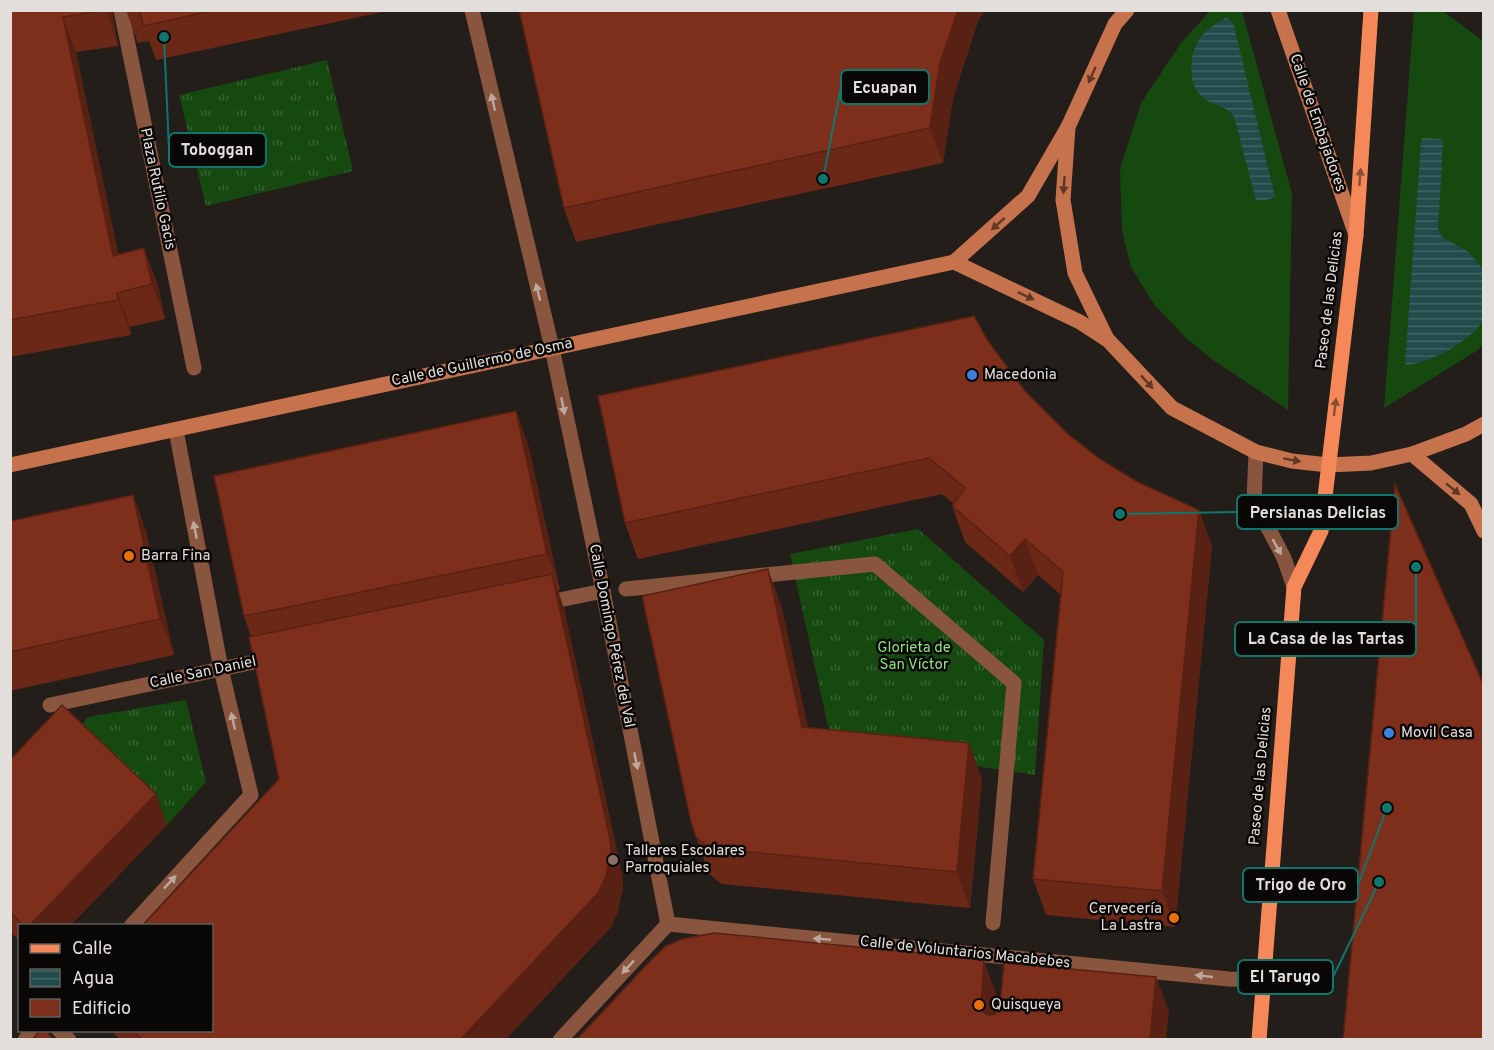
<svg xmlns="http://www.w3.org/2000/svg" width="1494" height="1050" font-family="Overpass,sans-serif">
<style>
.grass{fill:url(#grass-tufts)}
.garden{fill:#154910}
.water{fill:url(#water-rules)}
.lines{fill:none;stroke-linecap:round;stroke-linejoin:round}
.street{stroke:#89553e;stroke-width:15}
.secondary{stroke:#c6724d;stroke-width:15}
.primary{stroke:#f58858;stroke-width:15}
.wall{fill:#6c2817}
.shaded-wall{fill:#582113}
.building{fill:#7d2f1b;stroke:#582113;stroke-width:1.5}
.oneway{fill:#5f3826}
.oneway2{fill:#bea79c}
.oneway3{fill:#8b4e34}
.shop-dot{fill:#3f7fe0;stroke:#0a0807;stroke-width:2}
.food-dot{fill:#e8710a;stroke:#0a0807;stroke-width:2}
.education-dot{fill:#8d6e63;stroke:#0a0807;stroke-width:2}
.labels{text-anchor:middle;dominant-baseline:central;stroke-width:5;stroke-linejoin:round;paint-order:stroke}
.street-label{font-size:15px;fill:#e2dedb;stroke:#0a0807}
.poi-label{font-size:15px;fill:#e2dedb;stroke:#0a0807;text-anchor:start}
.park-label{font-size:15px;fill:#8fde86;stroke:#0a0807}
.leader{fill:none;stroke:#0f766e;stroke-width:2}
.callout-dot{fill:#0f766e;stroke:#0a0807;stroke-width:2}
.callout{fill:#0a0807;stroke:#0f766e;stroke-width:2}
.callout-label{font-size:16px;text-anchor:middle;font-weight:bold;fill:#e2dedb}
</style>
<defs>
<pattern id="grass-tufts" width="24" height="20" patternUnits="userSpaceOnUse" patternTransform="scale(1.5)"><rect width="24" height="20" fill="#154910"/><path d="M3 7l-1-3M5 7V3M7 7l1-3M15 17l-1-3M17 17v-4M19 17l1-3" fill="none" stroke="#376332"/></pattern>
<pattern id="water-rules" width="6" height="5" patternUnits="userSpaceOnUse" patternTransform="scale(1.5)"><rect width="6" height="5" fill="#224b4b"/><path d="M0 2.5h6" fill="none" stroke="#426464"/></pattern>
</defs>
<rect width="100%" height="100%" fill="#231e19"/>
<g class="grass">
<path d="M327,60L353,171L206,206L179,95Z"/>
<path d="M918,529L1044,640L1035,775L832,744L790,554Z"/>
<path d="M186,700L206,782L167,825L73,736L88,717Z"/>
</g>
<g class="garden">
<path d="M1210,11H1242L1292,194L1288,410L1213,360L1186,338L1153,303L1131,267L1122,231L1120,169L1141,103L1181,43Z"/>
<path d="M1414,11H1443L1483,41V344L1478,350L1384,408Z"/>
</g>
<g class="water">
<path d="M1226,18L1233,22L1275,197L1266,200H1256L1234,117C1227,105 1209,105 1200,95C1187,80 1190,53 1200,38C1206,29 1217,23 1226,18Z"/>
<path d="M1423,138L1441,139L1443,142L1438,229L1442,237L1469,252L1483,269C1484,282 1486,303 1484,316C1478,339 1428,364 1407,365L1405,363L1421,143Z"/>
</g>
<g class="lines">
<g class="street">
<path d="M121,10L194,368"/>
<path d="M472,10L552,348L603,591L668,924"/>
<path d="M1256,452L1254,501L1284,558L1294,587"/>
<path d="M626,589L875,564L1014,683L993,923"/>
<path d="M540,604L603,591"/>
<path d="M50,705L273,658"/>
<path d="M668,924L1229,979L1263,980"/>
<path d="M131,926L251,795L221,669L176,430"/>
<path d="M59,1030L69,1040"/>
<path d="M25,1040L33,1030"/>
<path d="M560,1040L668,924"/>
</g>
<g class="secondary">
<path d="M1127,10L1115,24L1068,127L1063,200L1075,273L1107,339L1172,408L1256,452L1292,461L1328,465L1371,463L1412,454L1466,434L1484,424"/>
<path d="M1278,10L1356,235"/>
<path d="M954,262L1080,322L1106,339"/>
<path d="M1412,454L1471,504L1484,531"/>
<path d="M10,465L954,262L1028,196L1068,127"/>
</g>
<path class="primary" d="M1259,1040L1294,587L1321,531L1356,235L1371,10"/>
</g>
<g class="wall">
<path d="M10,10H112L118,46L76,52L118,254L157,282L165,319L130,327L131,335L10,357Z"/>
<path d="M126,10H392L156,60L149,41L138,43Z"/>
<path d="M519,10H985L978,21L953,98L943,163L576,242L564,208Z"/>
<path d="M988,341L1025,391L1068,434L1100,459L1138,482L1199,510L1212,546L1175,927L1046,915L1033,879L1061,595L1038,575L1023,592L965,542L952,506L954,504L942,494L638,559L625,523Z"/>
<path d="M516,411L529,448L560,590H558L564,609L622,874L623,887L618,911L611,927L505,1040H120L111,1030H212L279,779L251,636L244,616Z"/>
<path d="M133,495L146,531L174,655L10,691V521Z"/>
<path d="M781,605L808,728L982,779L970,908L722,884L709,874L691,822Z"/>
<path d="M10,760L156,794L167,825L70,926H20V941L10,932Z"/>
</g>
<g class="shaded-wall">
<path d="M106,10H112L118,46Z"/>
<path d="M958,10H985L978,21L953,98L943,163L930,128L940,63Z"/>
<path d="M63,17L76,52L126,290L113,256Z"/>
<path d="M144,248L157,282L165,319L152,284Z"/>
<path d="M117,293L130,327L131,335L118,300Z"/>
<path d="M516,411L529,448L560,590L547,554Z"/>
<path d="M133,495L146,531L174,655L160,619Z"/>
<path d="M1199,510L1212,546L1175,927L1162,891Z"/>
<path d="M1025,539L1038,575L1023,592L1010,556Z"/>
<path d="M768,569L781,605L816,764L802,727Z"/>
<path d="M552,574L564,609L622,874L623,887L618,911L611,927L505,1040H460Z"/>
<path d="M969,743L982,779L970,908L957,872Z"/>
<path d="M156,794L167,825L70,926H29Z"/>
<path d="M984,961L997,996L993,1040L981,1005Z"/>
<path d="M1156,977L1169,1011L1166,1040H1150Z"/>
</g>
<g class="building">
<path d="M10,10H106L63,17L113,256L144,248L152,284L117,293L118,300L10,320Z"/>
<path d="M140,10H215L143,26Z"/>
<path d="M519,10H958L940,63L930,128L564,208Z"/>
<path d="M974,316L988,341L1025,391L1068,434L1100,459L1138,482L1199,510L1162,891L1033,879L1063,572L1025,539L1010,556L952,506L965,488L929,458L625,523L598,396Z"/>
<path d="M516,411L547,554L244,616L214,476Z"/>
<path d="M1395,484L1484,686V1040H1343Z"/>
<path d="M133,495L160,619L10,652V521Z"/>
<path d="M768,569L802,727L969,743L957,872L709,848L696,837L691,822L642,596Z"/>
<path d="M552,574L610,839L611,852L606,876L598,893L460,1040H142L133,1030H212V926H142L279,779L249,637Z"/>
<path d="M62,705L156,794L29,926H24L10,912V760Z"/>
<path d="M714,933L982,959L984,961L981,1005L984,1013L989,1015L995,1014L1000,1007L1004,963L1156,977L1150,1040H576L653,958L666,946L682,939Z"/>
<path d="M40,1030H45L54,1040H32Z"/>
</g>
<defs><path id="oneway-solid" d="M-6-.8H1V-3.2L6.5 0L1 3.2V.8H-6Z" transform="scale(1.5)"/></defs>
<g class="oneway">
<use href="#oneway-solid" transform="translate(1092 75) rotate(114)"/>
<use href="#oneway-solid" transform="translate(1064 185) rotate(94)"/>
<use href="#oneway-solid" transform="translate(998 224) rotate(138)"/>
<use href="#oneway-solid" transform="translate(1026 296) rotate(25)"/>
<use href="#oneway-solid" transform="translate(1147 382) rotate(47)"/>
<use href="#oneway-solid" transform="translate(1292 460) rotate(10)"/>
<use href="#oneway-solid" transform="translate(1453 489) rotate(39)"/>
</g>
<g class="oneway2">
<use href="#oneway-solid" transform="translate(493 102) rotate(-103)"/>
<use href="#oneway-solid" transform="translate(538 292) rotate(-104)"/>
<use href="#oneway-solid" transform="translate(563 406) rotate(79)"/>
<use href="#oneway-solid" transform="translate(195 530) rotate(-101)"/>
<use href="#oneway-solid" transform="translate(1277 547) rotate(61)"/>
<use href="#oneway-solid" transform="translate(233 721) rotate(-103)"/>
<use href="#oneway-solid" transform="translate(636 761) rotate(79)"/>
<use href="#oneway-solid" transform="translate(170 882) rotate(-47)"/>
<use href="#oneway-solid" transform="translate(822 939) rotate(-175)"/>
<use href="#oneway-solid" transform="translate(628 967) rotate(133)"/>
<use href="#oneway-solid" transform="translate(1204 976) rotate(-174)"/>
</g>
<g class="oneway3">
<use href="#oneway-solid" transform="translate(1360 177) rotate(-86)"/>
<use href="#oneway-solid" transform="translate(1335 407) rotate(-83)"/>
</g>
<g class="shop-dot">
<circle cx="972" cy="375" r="6"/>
<circle cx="1389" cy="733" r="6"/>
</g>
<g class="food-dot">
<circle cx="129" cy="556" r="6"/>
<circle cx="1174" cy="918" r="6"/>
<circle cx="979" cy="1005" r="6"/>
</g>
<circle class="education-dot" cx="613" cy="860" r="6"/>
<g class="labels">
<g class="street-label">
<text transform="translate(1317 123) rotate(71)">Calle de Embajadores</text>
<text transform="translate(157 189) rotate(78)">Plaza Rutilio Gacis</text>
<text transform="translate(1330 300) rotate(-83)">Paseo de las Delicias</text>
<text transform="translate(482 363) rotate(-12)">Calle de Guillermo de Osma</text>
<text transform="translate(611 636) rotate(79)">Calle Domingo Pérez del Val</text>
<text transform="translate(203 673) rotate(-12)">Calle San Daniel</text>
<text transform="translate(1261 776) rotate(-85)">Paseo de las Delicias</text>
<text transform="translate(965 953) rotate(6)">Calle de Voluntarios Macabebes</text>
</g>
<g class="poi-label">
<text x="984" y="375">Macedonia</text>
<text x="141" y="556">Barra Fina</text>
<text x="1401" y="733">Movil Casa</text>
<text x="625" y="851">Talleres Escolares<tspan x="625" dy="17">Parroquiales</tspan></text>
<text x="1162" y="909" text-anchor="end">Cervecería<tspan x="1162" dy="17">La Lastra</tspan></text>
<text x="991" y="1005">Quisqueya</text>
</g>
<g class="park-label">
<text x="914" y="648">Glorieta de<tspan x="914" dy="17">San Víctor</tspan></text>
</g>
</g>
<path class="leader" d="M823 179L841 87M164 37L169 150M1120 514L1237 512M1416 567L1416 639M1387 808L1358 885M1379 882L1333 977"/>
<g class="callout-dot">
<circle cx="823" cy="179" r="6"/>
<circle cx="164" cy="37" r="6"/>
<circle cx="1120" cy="514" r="6"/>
<circle cx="1416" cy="567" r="6"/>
<circle cx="1387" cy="808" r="6"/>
<circle cx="1379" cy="882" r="6"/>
</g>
<g class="callout">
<rect x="841" y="70" width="88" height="34" rx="6"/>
<rect x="169" y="133" width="97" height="34" rx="6"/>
<rect x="1237" y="495" width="161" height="34" rx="6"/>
<rect x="1235" y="622" width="181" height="34" rx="6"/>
<rect x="1243" y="868" width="115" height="34" rx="6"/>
<rect x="1238" y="960" width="95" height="34" rx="6"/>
</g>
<g class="callout-label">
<text x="885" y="93">Ecuapan</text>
<text x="217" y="155">Toboggan</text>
<text x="1318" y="518">Persianas Delicias</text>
<text x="1326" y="644">La Casa de las Tartas</text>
<text x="1301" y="890">Trigo de Oro</text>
<text x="1285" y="982">El Tarugo</text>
</g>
<rect width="1494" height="1050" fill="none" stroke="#e2dedb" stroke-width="24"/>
<rect x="18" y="924" width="195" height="108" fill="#0a0807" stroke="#605e5c" stroke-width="1.5"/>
<rect x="30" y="944" width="30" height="9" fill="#f58858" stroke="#605e5c" stroke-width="1.5"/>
<text x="72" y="954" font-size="18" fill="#e2dedb">Calle</text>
<rect x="30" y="969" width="30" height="18" fill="url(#water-rules)" stroke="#605e5c" stroke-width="1.5"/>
<text x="72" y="984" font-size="18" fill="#e2dedb">Agua</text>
<rect x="30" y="999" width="30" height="18" fill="#7d2f1b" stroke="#605e5c" stroke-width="1.5"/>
<text x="72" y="1014" font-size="18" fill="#e2dedb">Edificio</text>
</svg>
